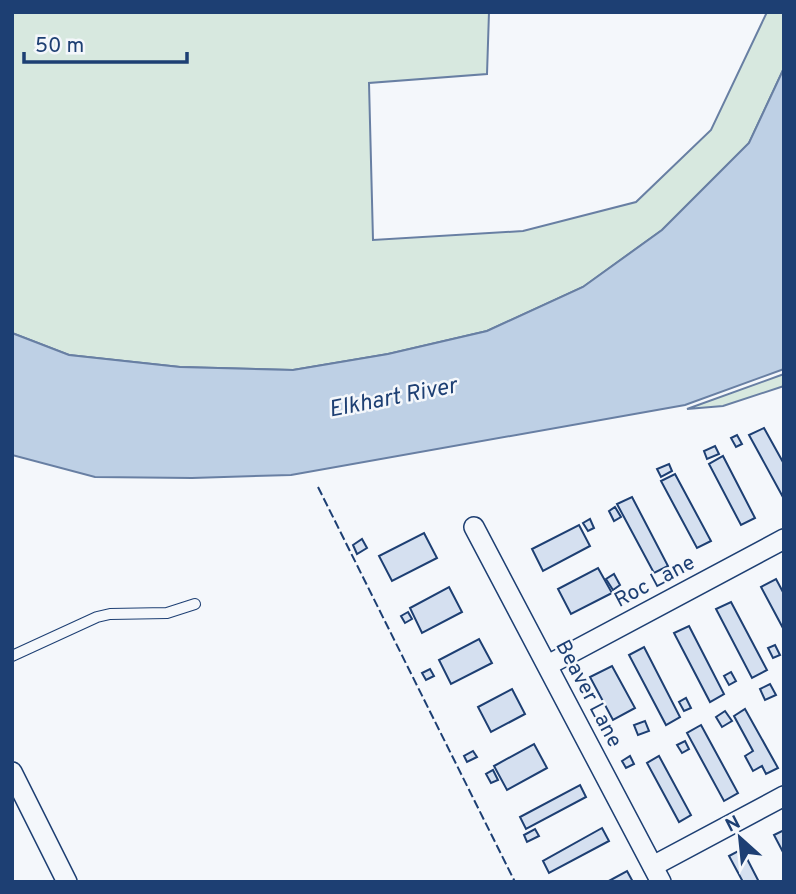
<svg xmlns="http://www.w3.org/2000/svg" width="796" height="894" font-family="Overpass,sans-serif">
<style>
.green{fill:#d7e8df;stroke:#687fa3;stroke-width:2}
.water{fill:#bed0e5;stroke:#687fa3;stroke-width:2}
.building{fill:#d5e0f0;stroke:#1d3f73;stroke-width:2}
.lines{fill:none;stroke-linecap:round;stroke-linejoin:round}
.service-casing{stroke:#1d3f73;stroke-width:12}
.minor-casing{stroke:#1d3f73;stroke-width:22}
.service{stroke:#f4f7fb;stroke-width:10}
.minor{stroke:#f4f7fb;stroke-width:19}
.fence{stroke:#1d3f73;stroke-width:2;stroke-dasharray:9 3.5;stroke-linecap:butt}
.labels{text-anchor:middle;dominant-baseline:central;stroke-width:5;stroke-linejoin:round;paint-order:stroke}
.street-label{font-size:21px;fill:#1d3f73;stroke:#f4f7fb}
.water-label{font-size:23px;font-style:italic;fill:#1d3f73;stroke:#f4f7fb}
</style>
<rect width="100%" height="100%" fill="#f4f7fb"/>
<g class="green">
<path d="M12,12H489L487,74L369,83L373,240L523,231L636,202L711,130L767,12H784V68L749,143L662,230L583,287L487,331L388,354L293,370L180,367L69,355L12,333Z"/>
<path d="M784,374V386L723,406L687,409Z"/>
</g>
<path class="water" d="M784,68V369L685,405L291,475L192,478L95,477L12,455V333L69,355L180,367L293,370L388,354L487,331L583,287L662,230L749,143Z"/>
<g class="building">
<path d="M764,428L784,464V499L749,435Z"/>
<path d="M737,435L742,444L736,447L731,438Z"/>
<path d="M715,446L719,454L707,459L704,451Z"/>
<path d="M723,456L755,518L741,525L709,464Z"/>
<path d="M669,464L672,471L661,477L657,469Z"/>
<path d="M675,474L711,541L697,548L661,481Z"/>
<path d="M632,497L668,566L654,573L617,504Z"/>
<path d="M615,507L621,517L614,521L609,511Z"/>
<path d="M590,519L594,528L588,531L583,523Z"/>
<path d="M579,525L590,546L543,571L532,549Z"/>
<path d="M424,533L437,558L392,581L379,556Z"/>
<path d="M362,539L367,548L357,554L353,545Z"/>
<path d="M598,568L612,593L571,614L558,589Z"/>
<path d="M614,574L620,585L613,590L606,579Z"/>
<path d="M776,579L784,594V630L761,587Z"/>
<path d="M449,587L462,612L422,633L410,608Z"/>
<path d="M731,602L767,670L752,678L716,609Z"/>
<path d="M408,612L412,619L405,623L401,616Z"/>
<path d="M689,626L724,694L710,702L674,633Z"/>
<path d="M479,639L492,663L451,684L439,660Z"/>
<path d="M775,645L780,655L773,658L768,648Z"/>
<path d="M644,647L680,717L666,725L629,655Z"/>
<path d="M612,666L635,708L613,720L590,677Z"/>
<path d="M430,669L434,676L426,680L422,673Z"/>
<path d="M731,672L736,681L729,685L724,676Z"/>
<path d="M770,684L776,695L765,700L760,689Z"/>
<path d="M512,689L525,714L491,732L478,707Z"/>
<path d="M686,698L691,708L684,711L679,702Z"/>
<path d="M745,709L778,768L766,774L762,766L753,771L745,756L753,751L734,716Z"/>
<path d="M725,711L732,721L722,727L716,717Z"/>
<path d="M645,721L649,731L638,735L634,725Z"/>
<path d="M701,725L738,793L724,801L687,733Z"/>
<path d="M685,741L689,749L682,753L677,745Z"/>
<path d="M534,744L547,768L507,790L494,766Z"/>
<path d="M473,751L477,757L467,762L464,756Z"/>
<path d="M630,756L634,764L626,768L622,761Z"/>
<path d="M659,756L691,815L679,822L647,763Z"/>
<path d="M493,770L498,780L491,783L486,774Z"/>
<path d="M580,785L586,797L526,829L520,817Z"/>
<path d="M602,828L609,841L549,873L543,861Z"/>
<path d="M535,829L539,836L527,842L524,835Z"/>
<path d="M784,830V854L774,835Z"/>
<path d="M742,849L759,882H743L729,856Z"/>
<path d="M627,871L633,882H607Z"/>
</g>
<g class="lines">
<g class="service-casing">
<path id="service" d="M12,656L97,617L110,614L167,613L195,604"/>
</g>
<g class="minor-casing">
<g id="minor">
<path d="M474,527L661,882"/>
<path d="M548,665L784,539"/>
<path d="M12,772L67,882"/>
<path d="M653,866L784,796"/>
</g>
</g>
<use href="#service" class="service"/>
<use href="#minor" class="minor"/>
<path class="fence" d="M318,487L515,882"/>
</g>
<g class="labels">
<g class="street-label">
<text transform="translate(655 582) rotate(-28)">Roc Lane</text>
<text transform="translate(588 694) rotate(62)">Beaver Lane</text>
</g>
<g class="water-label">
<text transform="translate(393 399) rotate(-11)">Elkhart River</text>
</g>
</g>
<rect width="796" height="894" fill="none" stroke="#1d3f73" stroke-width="28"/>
<g transform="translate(740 838) rotate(333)" stroke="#f4f7fb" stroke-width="5" paint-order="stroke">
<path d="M0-5L12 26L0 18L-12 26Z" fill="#1d3f73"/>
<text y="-10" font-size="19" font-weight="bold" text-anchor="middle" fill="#1d3f73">N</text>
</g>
<path d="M24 52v10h163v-10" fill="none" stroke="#1d3f73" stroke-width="3.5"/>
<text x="35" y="52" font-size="21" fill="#1d3f73" stroke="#f4f7fb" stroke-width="5" paint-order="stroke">50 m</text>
</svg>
